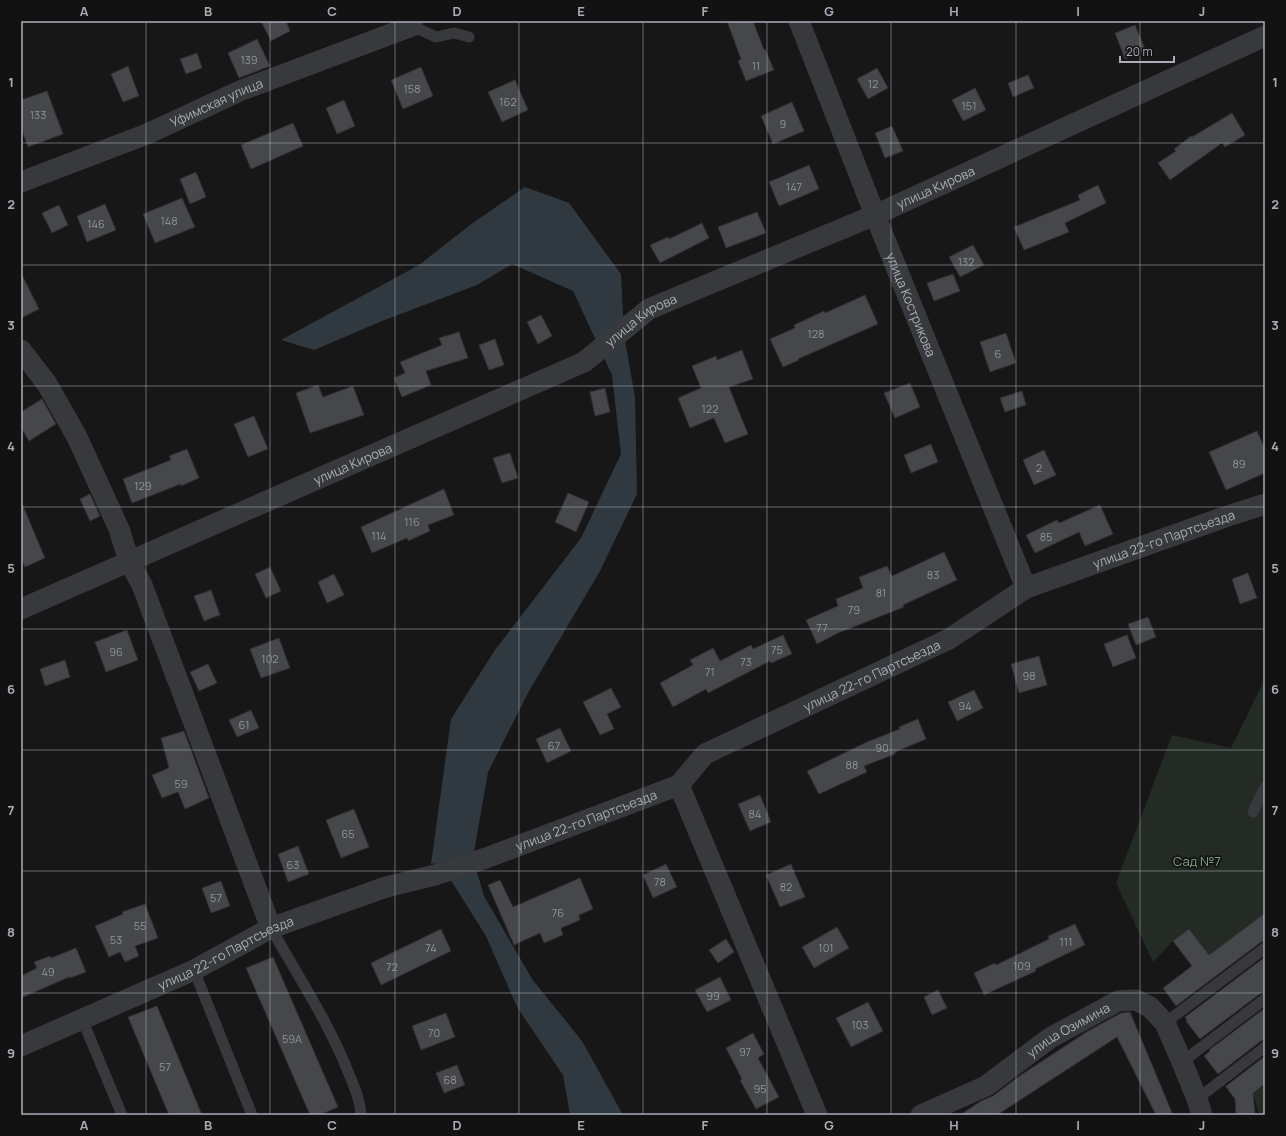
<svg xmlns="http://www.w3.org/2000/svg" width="1286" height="1136" font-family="Manrope,sans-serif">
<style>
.green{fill:#232b24}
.water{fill:#303940}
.building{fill:#46474b;stroke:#313134}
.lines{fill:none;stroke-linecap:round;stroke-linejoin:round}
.service{stroke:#38393d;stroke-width:11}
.minor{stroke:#38393d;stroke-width:21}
.grid{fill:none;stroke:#aaaeb7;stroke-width:1;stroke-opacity:0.55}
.labels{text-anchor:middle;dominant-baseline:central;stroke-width:3.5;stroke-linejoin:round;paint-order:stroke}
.number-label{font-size:11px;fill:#91949c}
.street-label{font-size:13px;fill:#aaaeb7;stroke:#121213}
.park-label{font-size:13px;fill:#82a184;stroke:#121213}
.neatline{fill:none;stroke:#aaaeb7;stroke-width:1.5}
.grid-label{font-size:13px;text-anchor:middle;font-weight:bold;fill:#aaaeb7}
</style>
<rect width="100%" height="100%" fill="#171718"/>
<g class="green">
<path d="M1265,679V913L1209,955L1173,941L1153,962L1116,883L1172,735L1231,748Z"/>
<path d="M1265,1085V1115H1259L1253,1093Z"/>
</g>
<path class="water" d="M525,187L569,203L621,274L624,335L635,397L637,494L600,571L528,693L488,772L473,858L484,896L532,979L582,1041L623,1115H570L563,1075L517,1007L486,936L440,863L431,864L451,719L495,650L581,538L621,454L612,375L573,291L512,264L477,285L382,321L314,350L281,340L419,265L470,225Z"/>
<g class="building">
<path d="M261,21H286L290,31L271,41Z"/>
<path d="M727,21H753L764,50L765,49L774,70L746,81L738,61L741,59Z"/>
<path d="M1135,25L1146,51L1125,59L1115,33Z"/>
<path d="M257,39L270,66L239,78L228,53Z"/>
<path d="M197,53L202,68L186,74L180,59Z"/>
<path d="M128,66L139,96L123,102L111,74Z"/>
<path d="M421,67L433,96L403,109L391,80Z"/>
<path d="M877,68L888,88L868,99L857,79Z"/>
<path d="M1028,75L1034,88L1013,97L1008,83Z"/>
<path d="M515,80L528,110L502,122L488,92Z"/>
<path d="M975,88L986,110L963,121L952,100Z"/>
<path d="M47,91L63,134L28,147L21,128V100Z"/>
<path d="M344,100L355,126L337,134L326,108Z"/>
<path d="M792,102L804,131L773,144L761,116Z"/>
<path d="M1232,113L1245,135L1225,147L1222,143L1170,180L1158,163L1176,151L1174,149L1191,136L1192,137Z"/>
<path d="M293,123L303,146L251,169L241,145Z"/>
<path d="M892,126L903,151L885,158L875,133Z"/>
<path d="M809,165L819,189L779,206L769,182Z"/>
<path d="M196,172L206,197L190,204L180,179Z"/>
<path d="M1098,185L1106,203L1065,223L1069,232L1024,250L1014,227L1080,200L1078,195Z"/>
<path d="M182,198L195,227L155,243L143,214Z"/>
<path d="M105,204L116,230L87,242L77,216Z"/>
<path d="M59,205L68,225L52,233L42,213Z"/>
<path d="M757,212L766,233L726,248L718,227Z"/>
<path d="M702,223L709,238L660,263L650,245L668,237L669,239Z"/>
<path d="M973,245L984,265L960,277L949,257Z"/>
<path d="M21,273L39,309L21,318Z"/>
<path d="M953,274L960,291L934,301L927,283Z"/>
<path d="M865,295L878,324L798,359L799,360L783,367L770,339L795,328L794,325L824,311L825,313Z"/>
<path d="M541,315L552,336L538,344L527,322Z"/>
<path d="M459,332L468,358L426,371L431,385L402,397L394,378L405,373L400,362L442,345L439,338Z"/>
<path d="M1006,333L1016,363L990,372L980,342Z"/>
<path d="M495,339L504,365L489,370L479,345Z"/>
<path d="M742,350L753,379L729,387L748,434L725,443L714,418L690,428L678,398L701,388L692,366L716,356L717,360Z"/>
<path d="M910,383L920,407L895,418L884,393Z"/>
<path d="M318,385L323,397L353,386L364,415L310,433L296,393Z"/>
<path d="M605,388L610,412L595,416L590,392Z"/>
<path d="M1022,391L1026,405L1005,412L1000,398Z"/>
<path d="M42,399L56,424L29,441L21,428V412Z"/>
<path d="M254,416L268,449L248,457L234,424Z"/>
<path d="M1257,431L1265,449V473L1226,490L1209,452Z"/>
<path d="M931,444L938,462L911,473L904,455Z"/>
<path d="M187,449L199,478L181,486V484L132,503L123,479L171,460L169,456Z"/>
<path d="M1044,450L1056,475L1034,485L1023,460Z"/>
<path d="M510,453L518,478L502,483L493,458Z"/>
<path d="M444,489L454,515L428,525L430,531L408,541L407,538L372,553L361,527Z"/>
<path d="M568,493L589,502L576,532L555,522Z"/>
<path d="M90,494L100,516L90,521L80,499Z"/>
<path d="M21,501L45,558L25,567L21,558Z"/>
<path d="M1100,505L1113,534L1085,546L1079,532L1035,553L1026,535L1057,520L1059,523Z"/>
<path d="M944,552L957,580L903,605L904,607L838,633L817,644L806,620L838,606L836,599L863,588L859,577L887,566L892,576Z"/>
<path d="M270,567L281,591L266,598L255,574Z"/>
<path d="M1248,573L1257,598L1240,604L1232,579Z"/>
<path d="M334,574L344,595L327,603L318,582Z"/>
<path d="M211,590L220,615L204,621L194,596Z"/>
<path d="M1148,617L1156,637L1136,645L1128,624Z"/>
<path d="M127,630L138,660L106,672L95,642Z"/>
<path d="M783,635L792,654L771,663L770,661L708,693L706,689L673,707L660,683L693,665L690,660L713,648L720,661L751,645L753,649Z"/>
<path d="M1127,635L1136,658L1113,667L1104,644Z"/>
<path d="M279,638L290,668L261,678L250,649Z"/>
<path d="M1039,656L1047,685L1019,693L1011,664Z"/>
<path d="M65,660L70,677L45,686L40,669Z"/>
<path d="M208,664L217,683L199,691L190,672Z"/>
<path d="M611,688L621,707L607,714L614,729L600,735L583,702Z"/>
<path d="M974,690L983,708L957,721L948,702Z"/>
<path d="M251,710L259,728L237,737L229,720Z"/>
<path d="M918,719L926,739L895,752V754L864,766L867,772L819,794L807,771L867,742L900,729L899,727Z"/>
<path d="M560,728L571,751L547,763L536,739Z"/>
<path d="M184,731L209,798L185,809L178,792L162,798L152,775L169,768L161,738Z"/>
<path d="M760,795L771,822L750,831L738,804Z"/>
<path d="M354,809L369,847L341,858L326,820Z"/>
<path d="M298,846L309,874L288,882L278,854Z"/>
<path d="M666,864L677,887L653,898L643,875Z"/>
<path d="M791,864L805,897L780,907L766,875Z"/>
<path d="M580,878L593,909L579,915L580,920L561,928L563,935L544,943L540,933L514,945L488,885L500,880L513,907Z"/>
<path d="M221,881L230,906L211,913L202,888Z"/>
<path d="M145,904L158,938L135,946L139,956L125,962L120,952L109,957L95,926L123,914L122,912Z"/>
<path d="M1265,913V941L1261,942L1176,1006L1163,988L1192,966L1173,941L1189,929L1209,955Z"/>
<path d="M1075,924L1085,945L1035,969L1036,971L984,995L974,973L995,963L996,965L1049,939L1048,936Z"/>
<path d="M837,927L849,948L814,968L802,947Z"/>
<path d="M441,929L451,951L381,985L371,963Z"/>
<path d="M726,939L734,952L718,963L709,950Z"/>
<path d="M76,948L86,972L70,978L69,977L21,998V976L37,968L34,962L50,956L51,958Z"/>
<path d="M273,957L338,1107L320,1115H310L246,968Z"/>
<path d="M1265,957V992L1261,993L1200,1039L1186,1021L1187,1020L1185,1017Z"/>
<path d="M720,977L731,1000L707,1012L695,990Z"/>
<path d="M938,990L947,1008L932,1015L924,997Z"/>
<path d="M868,1002L883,1031L851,1047L836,1018Z"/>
<path d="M157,1006L202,1115H169L128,1017Z"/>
<path d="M1265,1008V1040L1261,1041L1218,1074L1204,1056L1210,1051L1209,1050Z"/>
<path d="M1130,1012L1173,1115H1156L1117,1037L997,1115H960L981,1101L993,1096L1018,1077L1088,1031L1121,1013Z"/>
<path d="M446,1013L455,1037L421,1050L412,1026Z"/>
<path d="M753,1033L764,1054L758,1058L779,1097L756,1109L740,1080L742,1079L726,1048Z"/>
<path d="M1265,1056V1084L1253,1093L1255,1115H1236L1235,1099L1226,1087V1086Z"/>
<path d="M457,1065L465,1085L444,1093L436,1073Z"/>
</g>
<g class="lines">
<g class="service">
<path d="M412,26L436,37L454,33L469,37"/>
<path d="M1253,812L1265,787"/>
<path d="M271,928C298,976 329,1023 349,1074C355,1089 360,1099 361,1115"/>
<path d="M194,970L252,1115"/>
<path d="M82,1019L122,1115"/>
<path d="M1165,1023L1265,948"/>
<path d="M1182,1062L1265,999"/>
<path d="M1197,1099L1265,1047"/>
</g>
<g class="minor">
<path id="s1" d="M799,21L875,215L1026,588"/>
<path id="s2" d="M21,182L147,134L242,90L412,26V21"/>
<path d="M21,350L47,384L77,437L119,529L129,561L142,585L271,928"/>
<path id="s3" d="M21,609L584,362L649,309L875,215L1265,36"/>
<path d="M679,785L817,1115"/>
<path id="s4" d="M21,1046L194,970L271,928L386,887L435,875L486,858L679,785L705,754L949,639L1026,588L1222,518L1265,504"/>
<path id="s5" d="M921,1115L986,1086L1050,1038L1118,1001L1136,1000L1150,1007L1165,1023L1182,1062L1197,1099L1202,1115"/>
</g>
</g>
<path class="grid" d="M146,21V1115M270,21V1115M395,21V1115M519,21V1115M643,21V1115M767,21V1115M891,21V1115M1016,21V1115M1140,21V1115M21,143H1265M21,265H1265M21,386H1265M21,507H1265M21,629H1265M21,750H1265M21,871H1265M21,993H1265"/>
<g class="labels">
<g class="number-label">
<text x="249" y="59">139</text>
<text x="756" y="65">11</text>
<text x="873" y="83">12</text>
<text x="412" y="88">158</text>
<text x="508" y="101">162</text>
<text x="969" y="105">151</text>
<text x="38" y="114">133</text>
<text x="783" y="123">9</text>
<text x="794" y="186">147</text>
<text x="169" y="220">148</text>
<text x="96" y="223">146</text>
<text x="966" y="261">132</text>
<text x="816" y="333">128</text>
<text x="998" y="353">6</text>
<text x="710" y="408">122</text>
<text x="1239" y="463">89</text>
<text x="1039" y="467">2</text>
<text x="143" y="485">129</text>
<text x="412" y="521">116</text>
<text x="379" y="535">114</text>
<text x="1046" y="536">85</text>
<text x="933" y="574">83</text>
<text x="881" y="592">81</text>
<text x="854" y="609">79</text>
<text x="822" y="627">77</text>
<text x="777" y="649">75</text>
<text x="116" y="651">96</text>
<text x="270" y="658">102</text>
<text x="746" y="661">73</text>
<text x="710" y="671">71</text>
<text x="1029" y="675">98</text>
<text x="965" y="705">94</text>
<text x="244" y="724">61</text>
<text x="554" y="745">67</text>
<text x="882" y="747">90</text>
<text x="852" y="764">88</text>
<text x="181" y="783">59</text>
<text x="755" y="813">84</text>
<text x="348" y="833">65</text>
<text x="293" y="864">63</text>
<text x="660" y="881">78</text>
<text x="786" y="886">82</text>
<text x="216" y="897">57</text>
<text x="558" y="912">76</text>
<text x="140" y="925">55</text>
<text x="116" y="939">53</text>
<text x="1066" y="941">111</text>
<text x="431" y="947">74</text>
<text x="826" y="947">101</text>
<text x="1022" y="965">109</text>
<text x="392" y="966">72</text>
<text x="48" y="971">49</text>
<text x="713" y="995">99</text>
<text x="860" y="1024">103</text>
<text x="434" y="1032">70</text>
<text x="292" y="1038">59А</text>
<text x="745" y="1051">97</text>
<text x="165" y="1066">57</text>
<text x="450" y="1079">68</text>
<text x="760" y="1088">95</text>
</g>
<g class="street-label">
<text stroke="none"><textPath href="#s2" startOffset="211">Уфимская улица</textPath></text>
<text stroke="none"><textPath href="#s3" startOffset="1010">улица Кирова</textPath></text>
<text stroke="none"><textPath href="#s1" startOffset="305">улица Кострикова</textPath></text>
<text stroke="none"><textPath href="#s3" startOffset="686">улица Кирова</textPath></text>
<text stroke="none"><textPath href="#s3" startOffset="362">улица Кирова</textPath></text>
<text stroke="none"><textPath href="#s4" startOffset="1258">улица 22-го Партсъезда</textPath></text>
<text stroke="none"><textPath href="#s4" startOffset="934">улица 22-го Партсъезда</textPath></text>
<text stroke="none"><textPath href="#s4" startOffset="610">улица 22-го Партсъезда</textPath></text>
<text stroke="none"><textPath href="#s4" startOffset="225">улица 22-го Партсъезда</textPath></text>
<text stroke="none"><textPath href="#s5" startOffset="171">улица Озимина</textPath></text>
</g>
<g class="park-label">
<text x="1197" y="861">Сад №7</text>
</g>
</g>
<rect width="1286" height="1136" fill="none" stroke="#121213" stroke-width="44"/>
<path d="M1120 56v6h54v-6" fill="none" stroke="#aaaeb7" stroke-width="2"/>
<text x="1126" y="56" font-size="12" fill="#aaaeb7" stroke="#121213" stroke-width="3" paint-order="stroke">20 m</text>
<rect x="22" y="22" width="1242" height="1092" class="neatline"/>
<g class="grid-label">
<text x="84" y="16">A</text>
<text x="208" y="16">B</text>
<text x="332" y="16">C</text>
<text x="457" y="16">D</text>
<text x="581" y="16">E</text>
<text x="705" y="16">F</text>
<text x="829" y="16">G</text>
<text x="954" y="16">H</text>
<text x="1078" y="16">I</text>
<text x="1202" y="16">J</text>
<text x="11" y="87">1</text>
<text x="1275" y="87">1</text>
<text x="11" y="209">2</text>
<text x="1275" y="209">2</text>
<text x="11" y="330">3</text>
<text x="1275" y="330">3</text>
<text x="11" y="451">4</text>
<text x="1275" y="451">4</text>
<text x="11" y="573">5</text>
<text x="1275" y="573">5</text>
<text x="11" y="694">6</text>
<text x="1275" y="694">6</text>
<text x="11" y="815">7</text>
<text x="1275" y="815">7</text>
<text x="11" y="937">8</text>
<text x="1275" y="937">8</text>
<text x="11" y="1058">9</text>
<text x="1275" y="1058">9</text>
<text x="84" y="1130">A</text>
<text x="208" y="1130">B</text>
<text x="332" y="1130">C</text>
<text x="457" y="1130">D</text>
<text x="581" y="1130">E</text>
<text x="705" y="1130">F</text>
<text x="829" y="1130">G</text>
<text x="954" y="1130">H</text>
<text x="1078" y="1130">I</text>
<text x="1202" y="1130">J</text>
</g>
</svg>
